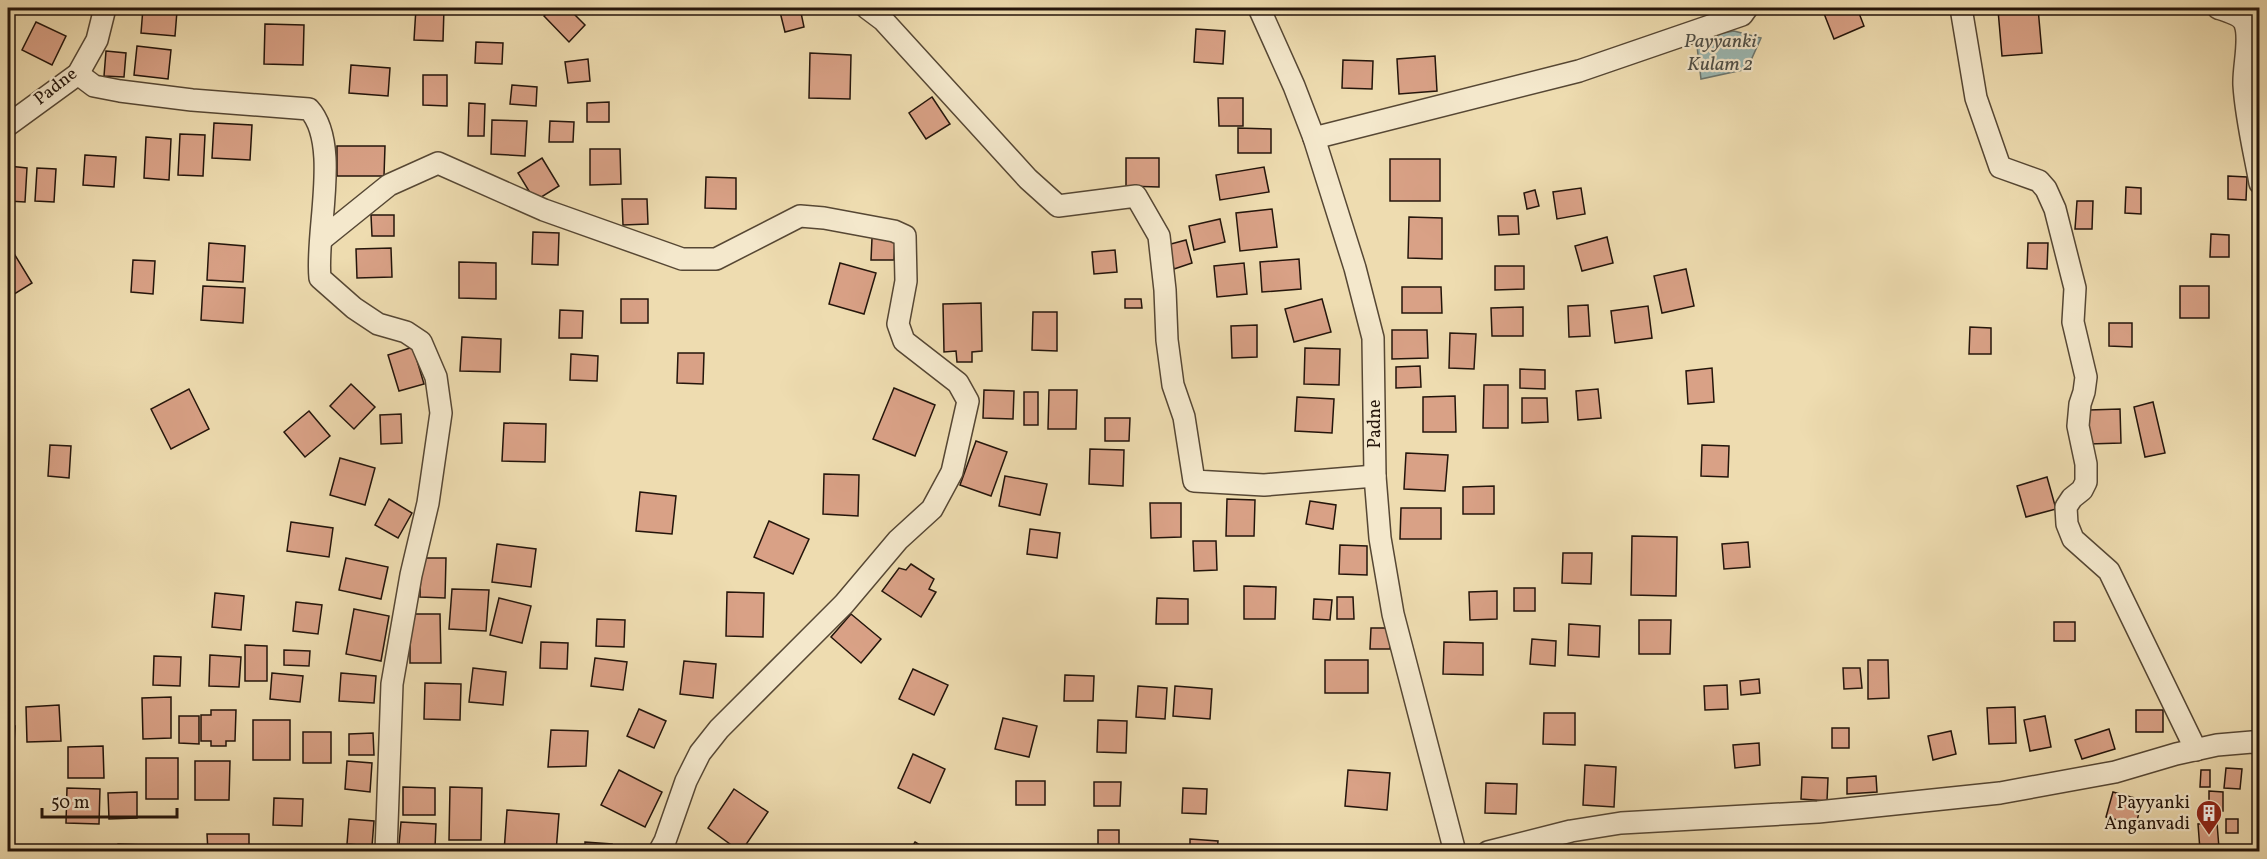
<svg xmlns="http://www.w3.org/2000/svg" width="2267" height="859" font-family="Vollkorn,serif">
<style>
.water{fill:#9cb9b4;stroke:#6c7770;stroke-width:1.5}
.building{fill:#d9a186;stroke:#24150b;stroke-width:1.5}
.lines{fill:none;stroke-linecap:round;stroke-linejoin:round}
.street-casing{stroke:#564734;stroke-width:24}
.street{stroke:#f4e8cc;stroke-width:21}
.labels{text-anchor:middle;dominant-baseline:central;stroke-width:4.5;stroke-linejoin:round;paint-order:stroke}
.street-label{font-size:18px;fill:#24150b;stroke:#f4e8cc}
.poi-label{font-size:18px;fill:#24150b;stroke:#f4e8cc;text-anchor:end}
.water-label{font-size:20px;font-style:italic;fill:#4e4e46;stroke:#f4e8cc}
</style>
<rect width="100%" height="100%" fill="#eedcb0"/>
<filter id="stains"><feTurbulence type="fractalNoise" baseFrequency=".00333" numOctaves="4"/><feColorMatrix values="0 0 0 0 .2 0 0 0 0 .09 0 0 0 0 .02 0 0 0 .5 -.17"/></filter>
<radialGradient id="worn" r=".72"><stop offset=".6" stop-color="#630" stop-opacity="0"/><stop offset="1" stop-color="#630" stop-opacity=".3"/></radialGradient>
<path class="water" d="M1734,31L1761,38L1747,69L1701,79L1696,38Z"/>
<g class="building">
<path d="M29,8H62V14L29,13Z"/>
<path d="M143,8L177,11L175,36L141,33Z"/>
<path d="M416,8H444L443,41L414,40Z"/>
<path d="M552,8H568L585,25L569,42L544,16Z"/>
<path d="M779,8H800L804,27L785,32Z"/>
<path d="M1832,8H1857L1864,26L1834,39L1823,11Z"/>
<path d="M2038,8L2042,53L2002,56L1998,10Z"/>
<path d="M36,22L66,36L52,65L22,50Z"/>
<path d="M265,24L304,25L303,65L264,64Z"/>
<path d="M1196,29L1225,31L1223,64L1194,62Z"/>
<path d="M476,42L503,43L502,64L475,63Z"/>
<path d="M137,46L171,50L168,79L134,75Z"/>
<path d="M106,51L126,53L124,77L104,76Z"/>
<path d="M810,53L851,55L850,99L809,98Z"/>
<path d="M1435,56L1437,91L1399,94L1397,59Z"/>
<path d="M588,59L590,81L568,83L565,62Z"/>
<path d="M1343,60L1373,61L1372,89L1342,88Z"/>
<path d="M351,65L390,68L388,96L349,93Z"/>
<path d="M423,75H447V106L423,105Z"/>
<path d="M512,85L537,87L536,106L510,104Z"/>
<path d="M932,97L950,124L926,139L909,113Z"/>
<path d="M1218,98H1243V126H1219Z"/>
<path d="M609,102V122H587V103Z"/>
<path d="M469,103L485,104L484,136H468Z"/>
<path d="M492,120L527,121L525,156L491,154Z"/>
<path d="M550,121L574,122L573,142H549Z"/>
<path d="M214,123L252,125L250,160L212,158Z"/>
<path d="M1238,128L1271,129V153H1238Z"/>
<path d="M180,134L205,135L203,176L178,175Z"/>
<path d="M146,137L171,139L169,180L144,178Z"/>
<path d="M337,146H385L384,176H337Z"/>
<path d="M590,149H620L621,184L590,185Z"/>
<path d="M85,155L116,157L114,187L83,185Z"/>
<path d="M542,158L559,186L535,201L518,173Z"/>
<path d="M1126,158H1159V187L1126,186Z"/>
<rect x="1390" y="159" width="50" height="42"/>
<path d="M8,166L27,168L25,202L8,201Z"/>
<path d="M1264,167L1269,192L1220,200L1216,175Z"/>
<path d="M37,168L56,169L54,202L35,201Z"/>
<path d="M2228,176L2247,177L2246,200L2228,199Z"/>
<path d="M706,177L736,178V209L705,208Z"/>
<path d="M2126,187L2141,188V214L2125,213Z"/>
<path d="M1581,188L1585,214L1557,219L1553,192Z"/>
<path d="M1535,190L1539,206L1527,209L1524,193Z"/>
<path d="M622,199H647L648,224L623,225Z"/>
<path d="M2077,201H2093L2092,229H2075Z"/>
<path d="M1272,209L1277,247L1240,251L1236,213Z"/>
<path d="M371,215H394V236H372Z"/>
<path d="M1498,216H1518L1519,234L1499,235Z"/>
<path d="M1409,217L1442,218V259L1408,258Z"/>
<path d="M1220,219L1225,242L1194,250L1189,226Z"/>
<path d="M533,232L559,233L558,265L532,264Z"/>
<path d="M2211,234L2229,235V257H2210Z"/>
<path d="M1607,237L1613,263L1582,271L1575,246Z"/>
<path d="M872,238L895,239L894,260H871Z"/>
<path d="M1186,240L1192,263L1174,269L1167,245Z"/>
<path d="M209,243L245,246L243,282L207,280Z"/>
<path d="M2028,243H2048L2047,269L2027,268Z"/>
<path d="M10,247L32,283L8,298V248Z"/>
<path d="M391,248L392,277L357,278L356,249Z"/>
<path d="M1115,250L1117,272L1094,274L1092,252Z"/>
<path d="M1299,259L1301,289L1262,292L1260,262Z"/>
<path d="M133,260L155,261L153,294L131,292Z"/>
<path d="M459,262L496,263V299L459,298Z"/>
<path d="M840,263L876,273L864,314L829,304Z"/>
<path d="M1244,263L1247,294L1217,297L1214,266Z"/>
<path d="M1495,266H1524V289L1495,290Z"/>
<path d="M1686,269L1694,306L1662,313L1654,276Z"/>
<path d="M203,286L245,288L243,323L201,320Z"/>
<rect x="2180" y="286" width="29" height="32"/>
<path d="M1402,287H1441L1442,313H1402Z"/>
<rect x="621" y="299" width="27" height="24"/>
<path d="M1125,299H1141L1142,308H1125Z"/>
<path d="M1322,299L1331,332L1294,342L1285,309Z"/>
<path d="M981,303L982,351L972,352V362H957L956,351L944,352L943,304Z"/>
<path d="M1588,305L1590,336L1569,337L1568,306Z"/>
<path d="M1648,306L1652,338L1615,343L1611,311Z"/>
<path d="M1523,307V336H1492L1491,308Z"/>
<path d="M560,310L583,311L582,338H559Z"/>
<path d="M1033,312H1057V351L1032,350Z"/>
<path d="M2109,323H2132V347L2109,346Z"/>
<path d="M1257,325V357L1232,358L1231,326Z"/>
<path d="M1970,327L1991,328V354H1969Z"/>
<path d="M1392,330H1427L1428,358L1392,359Z"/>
<path d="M1450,333L1476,334L1474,369L1449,368Z"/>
<path d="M462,337L501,339L500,372L460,371Z"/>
<path d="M413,347L424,384L399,391L388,355Z"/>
<path d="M1305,348L1340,349L1339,385L1304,384Z"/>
<path d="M678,353H704L703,384L677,383Z"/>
<path d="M571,354L598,356L597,381L570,380Z"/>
<path d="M1420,366L1421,387L1396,388V367Z"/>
<path d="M1712,368L1714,402L1688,404L1686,371Z"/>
<path d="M1520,369L1545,370V389L1520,388Z"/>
<path d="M351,384L375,407L354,429L330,406Z"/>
<path d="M1484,385H1508V428H1483Z"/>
<path d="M894,388L935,405L915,456L873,439Z"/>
<path d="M189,389L209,429L171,449L151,409Z"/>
<path d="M1598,389L1601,418L1578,420L1576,391Z"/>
<path d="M984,390L1014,391L1013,419L983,418Z"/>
<path d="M1049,390H1077L1076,429H1048Z"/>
<rect x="1024" y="392" width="14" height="33"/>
<path d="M1455,396L1456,432H1423V397Z"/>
<path d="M1297,397L1334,399L1332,433L1295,431Z"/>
<path d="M1522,398H1547L1548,422L1522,423Z"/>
<path d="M2153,402L2165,453L2145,457L2134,407Z"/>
<path d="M2120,409L2121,443L2089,444V410Z"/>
<path d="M309,411L330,436L305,457L284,432Z"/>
<path d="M401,414L402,443L381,444L380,415Z"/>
<path d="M1105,418H1130L1129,441H1105Z"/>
<path d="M504,423L546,424L545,462L502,461Z"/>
<path d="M976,441L1007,452L991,496L960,485Z"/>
<path d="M50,445L71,446L69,478L48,476Z"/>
<path d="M1702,445L1729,446L1728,477L1701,476Z"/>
<path d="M1090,449L1124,450L1123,486L1089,484Z"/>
<path d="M1406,453L1448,455L1445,491L1404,489Z"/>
<path d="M340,458L375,468L365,505L330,495Z"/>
<path d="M824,474L859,475L858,516L823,514Z"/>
<path d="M1005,476L1047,484L1040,515L999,506Z"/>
<path d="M2047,477L2056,509L2026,517L2017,486Z"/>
<path d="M1494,486V514H1463V487Z"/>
<path d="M640,492L676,496L672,534L636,531Z"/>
<path d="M389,499L412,513L398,538L375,525Z"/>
<path d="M1227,499L1255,500L1254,536H1226Z"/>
<path d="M1310,501L1336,505L1333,529L1306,524Z"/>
<path d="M1150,503H1181V537L1151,538Z"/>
<path d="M1401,508H1441V539H1400Z"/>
<path d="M769,521L809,539L793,574L754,557Z"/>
<path d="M291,522L333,528L329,557L287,551Z"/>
<path d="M1030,529L1060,533L1057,558L1027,554Z"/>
<path d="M1632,536L1677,537L1676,596L1631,595Z"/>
<path d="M1193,541H1216L1217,570L1194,571Z"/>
<path d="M1748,542L1750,567L1724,569L1722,544Z"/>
<path d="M497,544L536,549L531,587L492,582Z"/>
<path d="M1340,545L1367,546V575L1339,574Z"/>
<path d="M1563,553H1592L1591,584L1562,583Z"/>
<path d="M346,558L388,567L381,599L339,590Z"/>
<path d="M421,558H446L445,598L420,597Z"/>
<path d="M911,564L934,579L929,589L936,592L921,617L882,591L899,568L906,570Z"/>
<path d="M1244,586L1276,587L1275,619H1244Z"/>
<rect x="1514" y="588" width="21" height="23"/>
<path d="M452,589L489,590L486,631L449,629Z"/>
<path d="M1497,591V619L1470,620L1469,592Z"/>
<path d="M727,592L764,593L763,637L726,636Z"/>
<path d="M215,593L244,596L241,630L212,627Z"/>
<path d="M1337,597H1353L1354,619H1337Z"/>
<path d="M499,598L531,606L522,643L490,635Z"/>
<path d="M1157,598L1188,599V624H1156Z"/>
<path d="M1314,599L1332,600L1330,620L1313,619Z"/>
<path d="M8,600H11L8,643Z"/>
<path d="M296,602L322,605L318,634L293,631Z"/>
<path d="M354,609L389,616L381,661L346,654Z"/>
<path d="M410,614H440L441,663H410Z"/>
<path d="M851,614L881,639L861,663L831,637Z"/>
<path d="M597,619L625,620L624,647L596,646Z"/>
<path d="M1639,620H1671L1670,654H1639Z"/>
<rect x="2054" y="622" width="21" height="19"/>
<path d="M1569,624L1600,626L1599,657L1568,655Z"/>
<path d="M1371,628H1390V649H1370Z"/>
<path d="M1532,639L1556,641L1555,666L1530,664Z"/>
<path d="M541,642L568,643L567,669L540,668Z"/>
<path d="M1444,642L1483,643V675L1443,674Z"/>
<path d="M245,645L267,646V681H245Z"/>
<path d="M284,650L310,651L309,666L284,665Z"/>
<path d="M210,655L241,657L239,687L209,686Z"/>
<path d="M154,656L181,657L180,686L153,685Z"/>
<path d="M595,658L627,662L623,690L591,686Z"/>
<rect x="1325" y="660" width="43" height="33"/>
<path d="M1868,660H1888L1889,698L1868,699Z"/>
<path d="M684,661L716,664L713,698L680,694Z"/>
<path d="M473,668L506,672L503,705L469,702Z"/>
<path d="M1843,668H1860L1862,688L1844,689Z"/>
<path d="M913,669L948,685L934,715L899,699Z"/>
<path d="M272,673L303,676L300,702L270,699Z"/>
<path d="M341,673L376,676L374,703L339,701Z"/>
<path d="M1065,675L1094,676L1093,701H1064Z"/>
<path d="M1759,679L1760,693L1741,695L1740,681Z"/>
<path d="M8,680H12L10,713H8Z"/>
<path d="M425,683L461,684L460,720L424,719Z"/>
<path d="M1727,685L1728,709L1705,710L1704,686Z"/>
<path d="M1138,686L1167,688L1165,719L1136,717Z"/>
<path d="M1175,686L1212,689L1210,719L1173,716Z"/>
<path d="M171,697V738L143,739L142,698Z"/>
<path d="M59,705L61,741L27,742L26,707Z"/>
<path d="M2015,707L2016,743L1989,744L1987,708Z"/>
<path d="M639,709L666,721L654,748L627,736Z"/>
<path d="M211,710H236L235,741H226V746H211V741H201V715H211Z"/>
<rect x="2136" y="710" width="27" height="22"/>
<path d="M1544,713H1575V745L1543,744Z"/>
<path d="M179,716H199V744L179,743Z"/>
<path d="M2045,716L2051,747L2030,751L2024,720Z"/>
<path d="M1003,718L1037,726L1029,757L995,749Z"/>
<rect x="253" y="720" width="37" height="40"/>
<path d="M1098,720L1127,721L1126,753L1097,752Z"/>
<path d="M8,726H15L13,761H8Z"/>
<rect x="1832" y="728" width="17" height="20"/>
<path d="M2109,729L2115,749L2082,759L2075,740Z"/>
<path d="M551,730L588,731L586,766L548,767Z"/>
<path d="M1951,731L1956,754L1933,760L1928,736Z"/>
<rect x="303" y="732" width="28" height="31"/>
<path d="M373,733L374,755H349V734Z"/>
<path d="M1759,743L1760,765L1735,768L1733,745Z"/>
<path d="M103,746L104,778H68V747Z"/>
<path d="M913,754L945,769L930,803L898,788Z"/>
<rect x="146" y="758" width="32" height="41"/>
<path d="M195,761H230L229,800H195Z"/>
<path d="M347,761L372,763L370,792L345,789Z"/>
<path d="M1585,765L1616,767L1614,807L1583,805Z"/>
<path d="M2226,768L2242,769L2240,789L2224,788Z"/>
<path d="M619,770L662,792L645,827L601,805Z"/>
<path d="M1348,770L1390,773L1387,810L1345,806Z"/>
<path d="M2201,770H2210V787H2200Z"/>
<path d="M1876,776L1877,792L1847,794V778Z"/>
<path d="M1802,777L1828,778L1827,801L1801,799Z"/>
<rect x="1016" y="781" width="29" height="24"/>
<path d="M1094,782H1121L1120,806H1094Z"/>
<path d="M1486,783L1517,784L1516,814L1485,813Z"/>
<path d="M403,787L435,788V815H403Z"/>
<path d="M450,787L482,788L481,840H449Z"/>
<path d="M67,788L100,789L99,824L66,823Z"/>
<path d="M1183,788L1207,789L1206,814L1182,813Z"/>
<path d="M734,789L768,812L741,852L708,828Z"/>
<path d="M2209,791L2223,792V811H2209Z"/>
<path d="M137,792V818L109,819L108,793Z"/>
<path d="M2113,792L2142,800L2136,825L2106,817Z"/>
<path d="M274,798L303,799L302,826L273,825Z"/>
<path d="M507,810L559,814L556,852H504Z"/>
<path d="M349,819L374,821L372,846L347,844Z"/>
<rect x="2226" y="819" width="12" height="14"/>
<path d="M401,822L436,824L435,848L399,845Z"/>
<path d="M2217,823L2219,848L2200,850L2198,824Z"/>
<rect x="1098" y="830" width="21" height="21"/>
<path d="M207,834H249V852H208Z"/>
<path d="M1190,839L1218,841L1217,852H1190Z"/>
<path d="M585,842L612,844L611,852H585Z"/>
<path d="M915,842L931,852H909Z"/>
<path d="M118,844L144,845V852H117Z"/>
<rect x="1351" y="848" width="54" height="4"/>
</g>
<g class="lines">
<g class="street-casing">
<g id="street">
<path d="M867,8L883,20L1028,179L1058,206L1136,196L1159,236L1165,290L1167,340L1173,385L1184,417L1194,481L1264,485L1375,476"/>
<path d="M1259,8L1294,86L1314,138L1355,268L1373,338L1375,476L1380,538L1393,614L1455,852"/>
<path d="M1961,8L1976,98L2000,167L2039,181L2046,189L2055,209L2075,288L2073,322L2086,377L2084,392L2080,404L2078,426L2086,464V482L2082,490L2072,498L2066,507L2067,524L2073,539L2109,571L2196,750"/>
<path d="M2218,8C2227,11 2242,15 2245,24C2251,39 2243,68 2244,85C2246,118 2254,150 2260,183"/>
<path d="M78,74L94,86L120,91L192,100L309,109C341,144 315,232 320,278L354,308L378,324L406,332L421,342L436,377L441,413L428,503L411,575L392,684L386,852"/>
<path d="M8,125L78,74L97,40L105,8"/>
<path d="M1314,138L1579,71L1742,15L1747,8"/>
<path d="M322,239L389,185L438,163L544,210L682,259H716L800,216L824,218L894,231L905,236L906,281L898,324L904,341L958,383L968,401L952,472L932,509L898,540L844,604L719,729L700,753L686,781L665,841L659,852"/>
<path d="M1488,852L1571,831L1621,823L1818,812L2000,793L2115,772L2176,754L2217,745L2252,742L2260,744"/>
</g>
</g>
<use href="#street" class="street"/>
</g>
<defs>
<g id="building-pin" transform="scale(1.35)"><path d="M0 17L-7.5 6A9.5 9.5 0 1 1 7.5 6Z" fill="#8f2418" stroke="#f4e8cc"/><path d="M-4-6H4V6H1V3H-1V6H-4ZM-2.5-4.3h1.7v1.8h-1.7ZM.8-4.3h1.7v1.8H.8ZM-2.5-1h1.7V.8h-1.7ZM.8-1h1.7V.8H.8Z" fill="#fff"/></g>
</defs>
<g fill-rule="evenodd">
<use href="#building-pin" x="2209" y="813"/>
</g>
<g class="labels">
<g class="street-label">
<text transform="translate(56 87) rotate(-38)">Padne</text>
<text transform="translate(1375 424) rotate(-90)">Padne</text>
</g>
<g class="poi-label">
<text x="2190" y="803">Payyanki<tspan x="2190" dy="21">Anganvadi</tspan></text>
</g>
<g class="water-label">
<text x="1720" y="42">Payyanki<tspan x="1720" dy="23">Kulam 2</tspan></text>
</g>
</g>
<rect width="2267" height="859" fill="none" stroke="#eedcb0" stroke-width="30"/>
<rect x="9" y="9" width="2249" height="841" fill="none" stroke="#24150b" stroke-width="3"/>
<rect x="15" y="15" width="2237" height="829" fill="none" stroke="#24150b" stroke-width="1.5"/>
<path d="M42 808v9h135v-9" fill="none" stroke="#24150b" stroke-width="3"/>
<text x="51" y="808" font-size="18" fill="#24150b" stroke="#f4e8cc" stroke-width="4.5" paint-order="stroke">50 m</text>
<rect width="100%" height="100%" filter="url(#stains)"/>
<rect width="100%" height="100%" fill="url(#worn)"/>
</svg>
